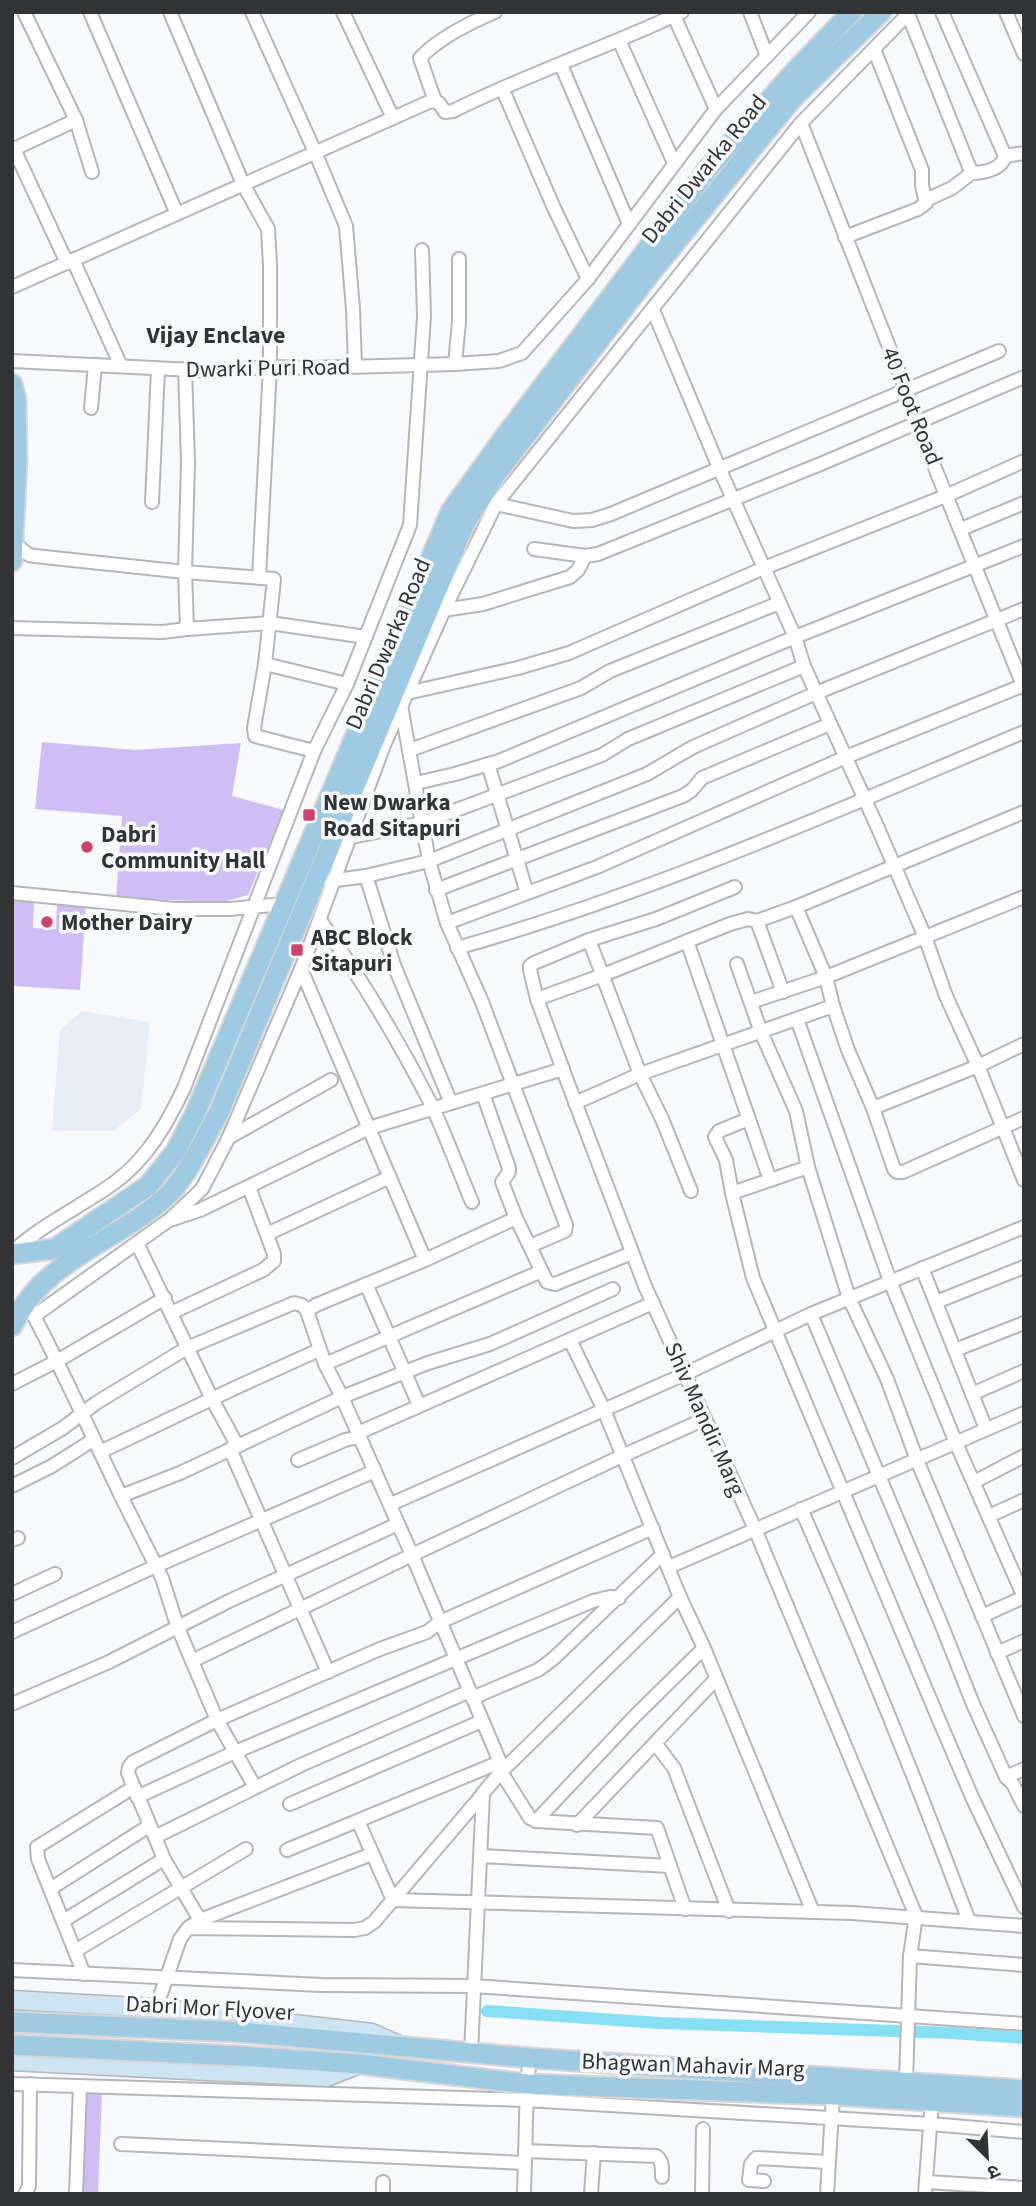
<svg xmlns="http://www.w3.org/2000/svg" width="1036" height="2206" font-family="'Source Sans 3','Noto Sans Devanagari',sans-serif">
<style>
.built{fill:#e6edf7}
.green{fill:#d0bdf3}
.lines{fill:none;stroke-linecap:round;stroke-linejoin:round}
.canal{stroke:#87dff3;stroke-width:12}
.minor-casing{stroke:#b4b6b9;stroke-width:16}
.secondary-casing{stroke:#b4b6b9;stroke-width:21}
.primary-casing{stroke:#d6d6d7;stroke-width:23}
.minor{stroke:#fff;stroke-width:12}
.secondary{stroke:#cfe4f1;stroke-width:18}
.primary{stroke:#9ecae3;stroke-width:19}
.primary-bridge-casing{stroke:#d6d6d7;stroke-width:23;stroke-linecap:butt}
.primary-bridge{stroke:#9ecae3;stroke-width:19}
.poi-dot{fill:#cf416d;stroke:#f7f9fd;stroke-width:2.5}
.labels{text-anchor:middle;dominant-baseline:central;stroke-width:7;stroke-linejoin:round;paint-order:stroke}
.street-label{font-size:23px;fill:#323335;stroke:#f7f9fd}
.poi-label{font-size:23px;font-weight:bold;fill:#323335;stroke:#f7f9fd;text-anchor:start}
.neighbourhood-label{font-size:24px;font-weight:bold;fill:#323335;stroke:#f7f9fd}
</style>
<rect width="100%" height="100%" fill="#f7f9fd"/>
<path class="built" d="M82,1011L150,1022L141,1109L113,1131H52L60,1030Z"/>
<g class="green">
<path d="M42,742L135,750L241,743L232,796L284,810L248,895L223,902L116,898L122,816L35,809Z"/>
<path d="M12,897L34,898L33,928L56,929L57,902L86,904L80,990L12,986Z"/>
<path d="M83,2092L102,2093L98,2194H76Z"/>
</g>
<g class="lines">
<path class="canal" d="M487,2011L659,2023L951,2033L1024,2038"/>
<g class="minor-casing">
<g id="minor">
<path d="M24,12L76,120L92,172"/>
<path d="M90,12L177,214"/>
<path d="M170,12L243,184L268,229L270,265V367L259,577"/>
<path d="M252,12L315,152L346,226L353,309L355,366"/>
<path d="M750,12L767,56"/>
<path d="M942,12L1005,156"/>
<path d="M1006,12L1024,54"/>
<path d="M908,14L970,169L975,173C986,172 1002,169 1005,156"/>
<path d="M674,16L716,109"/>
<path d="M619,40L674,163"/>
<path d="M561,65L629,224"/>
<path d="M502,88L554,208L588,279"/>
<path d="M435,101L420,58C439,38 469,23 495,12"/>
<path d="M393,118L431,101L439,103L445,112L453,111C527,74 606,48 682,12"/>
<path d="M801,123L906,390L916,421L1024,688"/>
<path d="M1005,156L1024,153"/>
<path d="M926,200L952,188L973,172"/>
<path d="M845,237L918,209L926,203L922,185V170L874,49"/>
<path d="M73,260L121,366"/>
<path d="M67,263L14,149L76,120"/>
<path d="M12,287L393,118L343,12"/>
<path d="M653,310L720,470L795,637L804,666L877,826L925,937L946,996L978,1066L1024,1180"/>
<path d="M12,361L213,371L270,367L310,368L455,364L499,361L522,353L588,279L716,109L809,12"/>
<path d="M455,364L459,322V259"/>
<path d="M91,408L95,365"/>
<path d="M152,502L158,369"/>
<path d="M496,504L573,521L592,520L611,514L999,351"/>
<path d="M961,529L1024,503"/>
<path d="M534,549L585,556L598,554L823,463L1024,377"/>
<path d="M444,610L483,604L570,577L578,570L585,556"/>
<path d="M12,628L162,632L187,629L185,572L188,462L185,369"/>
<path d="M187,629L270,623L366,637"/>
<path d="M265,664L254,728L255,736L314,751"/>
<path d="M347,684L410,525L424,316L422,250"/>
<path d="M407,693L518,668L569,653L764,568L948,495L1024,461"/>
<path d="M401,706L429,861L447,923L482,1002L566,1225L565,1231L530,1246"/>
<path d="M410,750L581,688L610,671L779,603"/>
<path d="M488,764L527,893"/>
<path d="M416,783L455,774L499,761L795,637L1024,546"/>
<path d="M351,837L422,823L602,755L628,739L804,666"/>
<path d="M366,876L394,965L451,1103"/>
<path d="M329,881L366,876L429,861L647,774L693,747L816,693L1024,609"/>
<path d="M735,887L656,919L589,940L534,963L530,966V970L537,999L569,1086L645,1286L755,1529L916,1916L910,1956L906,2082"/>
<path d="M436,890L683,796L692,790L702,778L830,724"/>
<path d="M12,893L175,909H230L283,904"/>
<path d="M796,907L826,977L833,1006L848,1050L873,1108L894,1169L897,1172H903L1024,1118"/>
<path d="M320,920C362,980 400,1043 433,1108C447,1139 459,1171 472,1202"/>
<path d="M757,921L783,992"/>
<path d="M447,923L597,867L846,757L1024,685"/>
<path d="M589,940L640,1074L662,1119L691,1191"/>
<path d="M687,941L770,1180"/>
<path d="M457,948C652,893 838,810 1024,732"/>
<path d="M737,964L761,1032L796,1111L808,1167L849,1298L887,1379L917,1460L1024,1716"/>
<path d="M301,969L425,1260L316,1305L307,1311"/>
<path d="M537,999L603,975L730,924L748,919L757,921L796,907L1024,812"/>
<path d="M751,1002L826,977L1024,897"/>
<path d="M797,1019L890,1281L956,1443L1024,1597"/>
<path d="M483,1094L509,1168V1172L502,1182L516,1218L547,1282L555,1284L632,1253"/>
<path d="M575,1103L640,1074L833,1006"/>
<path d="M873,1108L978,1066L1024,1044"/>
<path d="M749,1119L719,1131L715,1137L726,1160L732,1193L753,1278L936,1713L972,1797L1024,1907"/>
<path d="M228,1138L331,1080"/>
<path d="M732,1193L808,1167"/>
<path d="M173,1219L200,1210L369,1128L563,1069"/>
<path d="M267,1234L390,1177"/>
<path d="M137,1243L212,1399L237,1445"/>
<path d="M12,1252C43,1224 80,1207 114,1183C147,1159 167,1124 184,1088L314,751L347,684L265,664L274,579L185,572L35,556L29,555L14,543"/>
<path d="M425,1260L516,1218"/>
<path d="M922,1268L986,1429"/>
<path d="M366,1284L419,1405"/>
<path d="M27,1301L34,1316L169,1220L202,1189L228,1139L301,969L384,745L444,610L496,504L801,123L910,12"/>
<path d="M936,1302L1024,1267"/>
<path d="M171,1313L263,1270L274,1261V1254L249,1187"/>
<path d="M811,1314L940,1621L973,1704L1006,1777L1013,1784L1024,1806"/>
<path d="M34,1316C65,1375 92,1436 121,1496L180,1473L342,1397L325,1364L542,1271"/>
<path d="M955,1350L1024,1323"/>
<path d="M12,1384L57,1361L165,1298"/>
<path d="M972,1394L1024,1371"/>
<path d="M358,1433L653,1303"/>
<path d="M230,1449L328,1672"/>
<path d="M100,1452L237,1387L319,1350"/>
<path d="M12,1458L63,1428L96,1403L187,1348L294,1303L302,1305L307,1311L325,1364"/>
<path d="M298,1460L345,1440L359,1437"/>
<path d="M974,1482L1024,1456"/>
<path d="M12,1486L52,1466L93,1440"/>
<path d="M121,1496L162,1578L178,1628L217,1720L255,1787"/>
<path d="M391,1504L685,1374L811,1314L1024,1227"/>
<path d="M801,1509C861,1644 917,1782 969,1921"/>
<path d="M989,1516L1024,1500"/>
<path d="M12,1540L18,1538"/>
<path d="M669,1567L1024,1413"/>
<path d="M12,1594L55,1574"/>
<path d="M680,1597L704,1648L813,1912"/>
<path d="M982,1616L1024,1597"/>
<path d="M12,1632L156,1566L375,1471"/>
<path d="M997,1653L1024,1641"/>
<path d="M192,1661L412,1555L342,1397L428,1363L490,1344L613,1289"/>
<path d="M470,1691L301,1765L155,1837L128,1773L129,1767L133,1762L217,1720L380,1649L427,1632L440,1622L653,1528"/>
<path d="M472,1698L538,1670L553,1659L663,1554"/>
<path d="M12,1704L109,1662L229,1601L398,1524"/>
<path d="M655,1743L674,1768L729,1911"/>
<path d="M1006,1777L1024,1769"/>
<path d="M137,1797L235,1752L593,1601L610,1597L619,1598"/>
<path d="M290,1804L482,1721"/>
<path d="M358,1821L393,1900L852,1913L1024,1926"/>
<path d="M536,1821L634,1717L704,1648"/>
<path d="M577,1825L716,1679"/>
<path d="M155,1837L164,1859L200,1920"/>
<path d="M287,1850L500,1762"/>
<path d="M480,1856L670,1866"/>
<path d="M50,1889L149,1826"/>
<path d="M685,1909L657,1828L536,1821L530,1818L501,1772L500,1762L412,1555L622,1456L705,1419"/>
<path d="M63,1921L164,1859"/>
<path d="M188,1928L200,1920L372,1854"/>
<path d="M75,1951L246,1849"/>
<path d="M910,1956L1024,1965"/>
<path d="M12,1970L321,1985L473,1986L1024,2024"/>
<path d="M84,1974L38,1859L37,1847L134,1787"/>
<path d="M156,2008L180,1939L188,1928L354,1930L365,1928L374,1922L483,1794"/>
<path d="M471,2053L483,1793L501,1772L680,1597L604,1410L570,1340"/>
<path d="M12,2084L526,2100L930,2124L1024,2132"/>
<path d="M121,2144L525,2163"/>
<path d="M525,2151L656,2156C663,2160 662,2169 662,2177"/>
<path d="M764,2181L749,2180L751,2164L756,2158L828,2162"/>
<path d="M926,2182L1024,2188"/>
<path d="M25,2194L29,2186L30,2084"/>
<path d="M76,2194L80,2086"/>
<path d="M383,2194V2182"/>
<path d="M524,2194L527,2084L530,2058"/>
<path d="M591,2194L594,2153"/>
<path d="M702,2194L703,2129"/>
<path d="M827,2194L833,2095"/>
<path d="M925,2194L932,2100"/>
</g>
</g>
<g class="secondary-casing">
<g id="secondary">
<path d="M12,2000L156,2008L372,2033L397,2044"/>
<path d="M12,2061L327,2077L360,2064"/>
</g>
</g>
<g class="primary-casing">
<g id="primary">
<path d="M12,384L16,399L17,459L12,561"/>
<path d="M12,1254L54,1249L148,1186L176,1151L195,1114L451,511L506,435L709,168L796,70L852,12"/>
<path d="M12,1326C20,1312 28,1298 40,1286C77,1249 129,1231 168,1195C190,1172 204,1139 219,1112L464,525L496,474L653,270L792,99L881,12"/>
<path d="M241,2032L530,2058L1024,2090"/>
<path d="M238,2056L360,2064L527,2084L833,2095L1024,2107"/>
</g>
</g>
<use href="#minor" class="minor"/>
<use href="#secondary" class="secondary"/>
<use href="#primary" class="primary"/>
<g class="primary-bridge-casing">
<g id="primary-bridge">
<path d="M12,2022L241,2032"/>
<path d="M12,2045L238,2056"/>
</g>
</g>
<use href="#primary-bridge" class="primary-bridge"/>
</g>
<g class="poi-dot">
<rect x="302" y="808" width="14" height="14" rx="3.5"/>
<circle cx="87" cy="847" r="7"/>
<circle cx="47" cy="922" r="7"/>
<rect x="290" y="943" width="14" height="14" rx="3.5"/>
</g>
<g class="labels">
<g class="street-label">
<text transform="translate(704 169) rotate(-51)">Dabri Dwarka Road</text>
<text transform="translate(268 368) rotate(-1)">Dwarki Puri Road</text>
<text transform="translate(912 406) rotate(68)">40 Foot Road</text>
<text transform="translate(388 644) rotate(-67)">Dabri Dwarka Road</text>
<text transform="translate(705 1419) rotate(66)">Shiv Mandir Marg</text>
<text transform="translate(210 2008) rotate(3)">Dabri Mor Flyover</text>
<text transform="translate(693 2065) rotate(2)">Bhagwan Mahavir Marg</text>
</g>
<g class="poi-label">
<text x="323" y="802">New Dwarka<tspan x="323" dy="26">Road Sitapuri</tspan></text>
<text x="101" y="834">Dabri<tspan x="101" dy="26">Community Hall</tspan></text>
<text x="61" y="922">Mother Dairy</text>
<text x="311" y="937">ABC Block<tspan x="311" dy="26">Sitapuri</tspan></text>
</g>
<g class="neighbourhood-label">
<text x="216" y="335">Vijay Enclave</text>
</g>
</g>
<rect width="1036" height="2206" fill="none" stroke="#323335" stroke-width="28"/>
<g transform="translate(987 2157) rotate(156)" stroke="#f7f9fd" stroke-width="5" paint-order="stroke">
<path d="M0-5L12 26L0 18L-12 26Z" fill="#323335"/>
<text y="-10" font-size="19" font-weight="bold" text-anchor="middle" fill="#323335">उ</text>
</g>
</svg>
